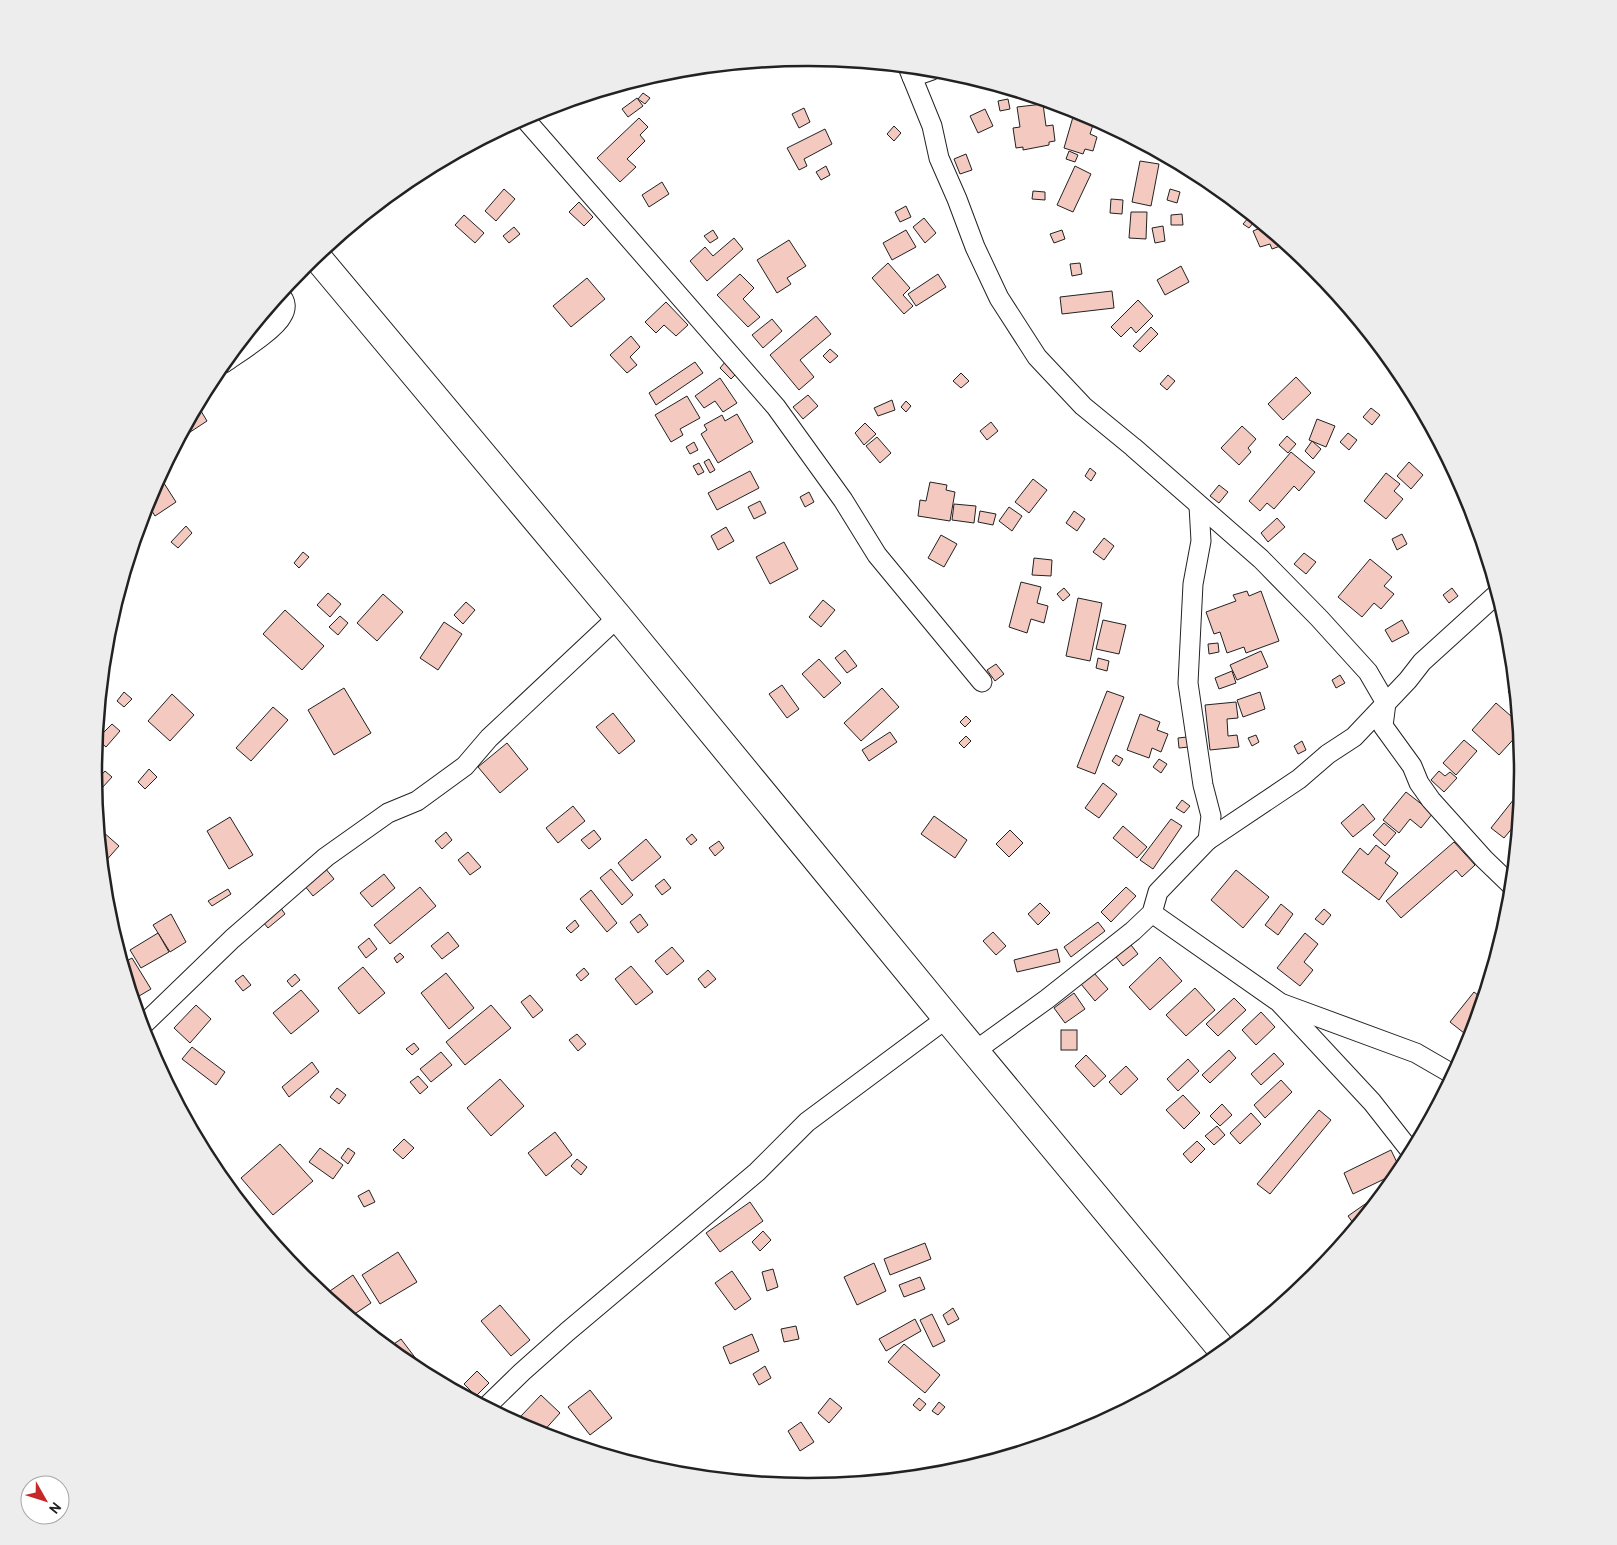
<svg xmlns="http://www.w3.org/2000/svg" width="1617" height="1545" font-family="Overpass,sans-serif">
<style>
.building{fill:#f3c9c0;stroke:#222}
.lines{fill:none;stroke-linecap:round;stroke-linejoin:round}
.street-casing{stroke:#222;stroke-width:21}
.highway-casing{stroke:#222;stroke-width:30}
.street{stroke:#fff;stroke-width:19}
.highway{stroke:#fff;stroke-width:28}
.rim{fill:none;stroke:#222;stroke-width:2.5}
</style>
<rect width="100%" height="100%" fill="#fff"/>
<g class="building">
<path d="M604,91L584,102L582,98Z"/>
<path d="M643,93L650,98L645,104L638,99Z"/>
<path d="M637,98L643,106L628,117L622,109Z"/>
<path d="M1008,99L1010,109L1000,111L998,101Z"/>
<path d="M1043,104L1046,126L1053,125L1055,141L1049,142V145L1023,150V147L1016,148L1013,128L1020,127L1017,107Z"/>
<path d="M804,108L810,122L799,128L792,114Z"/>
<path d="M985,109L993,126L978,133L970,116Z"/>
<path d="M1075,110L1095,119L1090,134L1097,137L1093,151L1085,149L1083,154L1064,148Z"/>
<path d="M639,118L648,127L640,135L645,141L627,159L636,167L620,182L597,158Z"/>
<path d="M894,126L901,133L894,141L887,134Z"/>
<path d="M825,129L832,144L804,159L807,166L799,170L787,148Z"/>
<path d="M1069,151L1078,155L1075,162L1066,159Z"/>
<path d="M966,154L972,170L960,174L954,159Z"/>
<path d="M1140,161L1159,164L1151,206L1132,202Z"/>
<path d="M826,166L830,175L821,180L816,172Z"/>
<path d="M1075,166L1091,174L1073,212L1057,205Z"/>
<path d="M662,182L669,194L649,207L642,195Z"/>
<path d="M504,189L515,199L496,221L485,211Z"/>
<path d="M1170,189L1180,192L1177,203L1167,200Z"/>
<path d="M1033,191L1045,192V200L1032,199Z"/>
<path d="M1111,199L1123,200L1122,214L1110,213Z"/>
<path d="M579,202L593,217L584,226L569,212Z"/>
<path d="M1234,202H1235L1245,210L1238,213Z"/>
<path d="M906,206L911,217L900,222L895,212Z"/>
<path d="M1131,212H1147L1146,239L1129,238Z"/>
<path d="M1182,214L1183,225H1171V215Z"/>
<path d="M464,215L484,233L475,243L455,225Z"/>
<path d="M1249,217L1254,222L1249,228L1243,224Z"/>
<path d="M924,218L936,233L925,243L913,227Z"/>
<path d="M1163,226L1165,241L1155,243L1152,228Z"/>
<path d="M1265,226L1282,240L1283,245L1272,249L1270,244L1260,247L1253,231Z"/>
<path d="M514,227L520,234L509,243L503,236Z"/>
<path d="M713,230L718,238L710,243L704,236Z"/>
<path d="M906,230L916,247L892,260L883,243Z"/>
<path d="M1062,230L1065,239L1054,243L1050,234Z"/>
<path d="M734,238L743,249L707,281L690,261L705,247L713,256Z"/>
<path d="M789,240L806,266L787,278L791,284L777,293L757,260Z"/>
<path d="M888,263L910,288L903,295L913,306L904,314L872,278Z"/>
<path d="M1080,263L1082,274L1072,276L1070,264Z"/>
<path d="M1181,266L1189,282L1165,295L1157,280Z"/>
<path d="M740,274L754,288L743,299L760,317L748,327L717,295Z"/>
<path d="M938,274L946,287L916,306L908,294Z"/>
<path d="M587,278L605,299L571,327L553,306Z"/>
<path d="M1112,291L1114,308L1062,314L1060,297Z"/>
<path d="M1138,300L1153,316L1136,333L1131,327L1121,337L1111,327Z"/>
<path d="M666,302L688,325L676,336L664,325L656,333L645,322Z"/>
<path d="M816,316L831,334L800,360L814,377L799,390L770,355Z"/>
<path d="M772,319L782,331L763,348L752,335Z"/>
<path d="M1151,327L1158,334L1140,352L1133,346Z"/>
<path d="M631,336L640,347L630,357L637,365L627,373L610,355Z"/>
<path d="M830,349L838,356L830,363L823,356Z"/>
<path d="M726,361L738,372L731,379L720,368Z"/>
<path d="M695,362L703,373L656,405L649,393Z"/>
<path d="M961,373L969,381L961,388L953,381Z"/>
<path d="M1168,375L1175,381L1167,390L1160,384Z"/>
<path d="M1296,377L1311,393L1283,420L1268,404Z"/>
<path d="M720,378L737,403L723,412L715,401L704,408L695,396Z"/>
<path d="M808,395L818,406L803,419L793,407Z"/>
<path d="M687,396L700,418L680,429L683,435L671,442L655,415Z"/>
<path d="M892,400L895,410L878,416L874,408Z"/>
<path d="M906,401L911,406L906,412L901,407Z"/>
<path d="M198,406L207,421L181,438Z"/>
<path d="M1371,408L1380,415L1372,425L1363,417Z"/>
<path d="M737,414L753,442L718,463L701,434L707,430L704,425L722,415L725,421Z"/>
<path d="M1317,419L1335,426L1326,447L1309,440Z"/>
<path d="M991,422L998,431L987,440L980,431Z"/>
<path d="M865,423L876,434L864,445L855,433Z"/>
<path d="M1242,426L1256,439L1248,448L1251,452L1239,465L1221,448Z"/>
<path d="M1348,433L1357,440L1349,450L1340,442Z"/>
<path d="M1287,436L1296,444L1288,453L1279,445Z"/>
<path d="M877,437L891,453L880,463L866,446Z"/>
<path d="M1312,441L1321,449L1313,459L1305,451Z"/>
<path d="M694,442L698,450L690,454L686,447Z"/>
<path d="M1291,452L1315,472L1299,491L1294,486L1274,509L1267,503L1260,511L1249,501Z"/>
<path d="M709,459L715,470L710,473L704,462Z"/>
<path d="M1409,462L1423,475L1411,489L1397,476Z"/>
<path d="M699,463L704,472L698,475L693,466Z"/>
<path d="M1090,468L1096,473L1091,481L1085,476Z"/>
<path d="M750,471L759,488L717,510L708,493Z"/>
<path d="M1386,473L1400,484L1394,491L1403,499L1386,519L1364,501Z"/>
<path d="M160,477L176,502L155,516L147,503Z"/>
<path d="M1033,479L1047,490L1029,513L1015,502Z"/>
<path d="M930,482L947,485L946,490L955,492L950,521L918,516L920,500L926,501Z"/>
<path d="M1219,485L1228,492L1219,503L1210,496Z"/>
<path d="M809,492L814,502L805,507L800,497Z"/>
<path d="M760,501L766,513L754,519L748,507Z"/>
<path d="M954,504L976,506L974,523L952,520Z"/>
<path d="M1009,507L1022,516L1012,531L999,521Z"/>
<path d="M980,511L996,514L993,525L978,522Z"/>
<path d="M1074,511L1085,519L1077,531L1066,523Z"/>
<path d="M1277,518L1285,527L1268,542L1261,533Z"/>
<path d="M186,526L192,533L178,548L171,542Z"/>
<path d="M726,527L734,541L718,550L711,536Z"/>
<path d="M1402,534L1407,544L1397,550L1392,539Z"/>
<path d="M941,535L957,544L944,567L928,558Z"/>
<path d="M1104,538L1114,546L1104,560L1093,552Z"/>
<path d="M784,542L798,569L770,584L756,557Z"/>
<path d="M303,552L309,557L299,568L294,563Z"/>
<path d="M1304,553L1316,562L1306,574L1294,564Z"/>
<path d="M1034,558L1052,560L1051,576L1032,575Z"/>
<path d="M1370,559L1392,577L1384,586L1394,594L1381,609L1374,603L1362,617L1338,597Z"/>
<path d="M1021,582L1041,587L1037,603L1048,606L1044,623L1031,619L1027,633L1009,627Z"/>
<path d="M1064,588L1070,595L1063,601L1057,594Z"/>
<path d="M1452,588L1458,596L1449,603L1443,595Z"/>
<path d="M1247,591L1249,596L1261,591L1279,641L1246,653L1244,647L1227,653L1220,632L1214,634L1206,612L1236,601L1233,595Z"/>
<path d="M328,593L341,604L330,617L317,605Z"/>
<path d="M383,594L403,612L377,641L357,623Z"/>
<path d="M1078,598L1102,603L1090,661L1066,656Z"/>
<path d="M823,600L835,610L821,627L809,617Z"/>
<path d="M466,602L475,610L463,624L454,615Z"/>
<path d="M116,603L121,607L111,620Z"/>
<path d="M285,610L324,646L302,670L263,634Z"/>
<path d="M340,616L348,623L338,635L329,627Z"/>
<path d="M1103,620L1126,625L1119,654L1096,649Z"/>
<path d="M1402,620L1409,633L1392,642L1385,630Z"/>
<path d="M444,622L462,634L438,670L420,658Z"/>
<path d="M1218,643L1219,652L1209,654L1208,644Z"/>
<path d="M845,650L857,666L847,673L835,658Z"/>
<path d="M1261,651L1268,667L1237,680L1230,665Z"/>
<path d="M1098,658L1109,661L1107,671L1096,668Z"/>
<path d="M819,659L841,683L824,698L802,674Z"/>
<path d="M996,664L1004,674L995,681L987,670Z"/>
<path d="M1232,671L1236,683L1219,689L1215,678Z"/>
<path d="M1340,675L1345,683L1336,688L1332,680Z"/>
<path d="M1515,683L1516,699L1508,692Z"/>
<path d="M782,685L799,709L787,718L769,694Z"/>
<path d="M344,688L371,733L334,755L308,710Z"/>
<path d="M882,688L899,707L861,741L844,723Z"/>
<path d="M1107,691L1124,697L1095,774L1077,767Z"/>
<path d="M124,692L132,699L124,707L117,701Z"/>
<path d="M1260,692L1265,709L1243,717L1237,700Z"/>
<path d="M172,694L194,715L170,741L148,721Z"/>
<path d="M1236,702L1238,718L1227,719L1228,736L1237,735L1239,747L1210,750L1205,705Z"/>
<path d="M1496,703L1519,723L1520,732L1499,755L1472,730Z"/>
<path d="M1517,704L1518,719L1510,712Z"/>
<path d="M273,707L288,720L251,761L236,748Z"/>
<path d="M613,713L635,741L619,754L596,727Z"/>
<path d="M1140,714L1160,722L1157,730L1168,734L1161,752L1152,748L1149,758L1127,750Z"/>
<path d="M966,716L971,721L965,727L960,722Z"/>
<path d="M112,724L120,731L106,747L97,739Z"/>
<path d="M890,732L897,742L869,761L862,750Z"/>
<path d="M1256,735L1259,742L1252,746L1248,738Z"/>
<path d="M966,736L971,741L964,748L959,743Z"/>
<path d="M1187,737L1189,747L1179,748L1178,738Z"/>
<path d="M1464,740L1477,751L1456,775L1443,763Z"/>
<path d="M1302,741L1306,750L1298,754L1294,746Z"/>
<path d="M507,743L528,769L500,793L478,767Z"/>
<path d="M1116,755L1123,759L1119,766L1112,761Z"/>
<path d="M1159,759L1167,764L1161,773L1153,767Z"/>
<path d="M149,769L157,777L145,789L138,782Z"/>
<path d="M105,771L112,777L102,788L95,782Z"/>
<path d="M1439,771L1445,776L1450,772L1457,778L1444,792L1431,780Z"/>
<path d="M1103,783L1117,794L1099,818L1085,808Z"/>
<path d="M1522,789L1519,820L1504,838L1491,828Z"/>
<path d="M1406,792L1433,813L1421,828L1410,819L1399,833L1383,820Z"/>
<path d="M1182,800L1190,806L1184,813L1176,808Z"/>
<path d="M1363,804L1375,819L1353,837L1341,823Z"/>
<path d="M573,806L585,821L558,843L546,828Z"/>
<path d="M934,816L967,840L955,858L921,834Z"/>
<path d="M230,817L253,855L229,869L207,831Z"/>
<path d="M1171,819L1182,826L1153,869L1140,860Z"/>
<path d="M1384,823L1396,833L1385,846L1373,835Z"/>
<path d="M1123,826L1147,847L1137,858L1113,838Z"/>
<path d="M594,830L601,839L589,849L581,840Z"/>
<path d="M1010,830L1023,843L1009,857L996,844Z"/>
<path d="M102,831L119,846L103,864L100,835Z"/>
<path d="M446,832L452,840L442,849L435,841Z"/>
<path d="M692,834L697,840L691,845L686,839Z"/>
<path d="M646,839L661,857L632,881L618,863Z"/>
<path d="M719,841L724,848L715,856L709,848Z"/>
<path d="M1454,842L1475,865L1462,877L1456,870L1401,918L1386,901Z"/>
<path d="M1376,845L1390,856L1385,863L1398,873L1379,900L1342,872L1360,848L1368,855Z"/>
<path d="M468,852L481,867L470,875L458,860Z"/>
<path d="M325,868L334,879L313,896L304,885Z"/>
<path d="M611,869L633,895L622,905L600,878Z"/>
<path d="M1236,870L1269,897L1243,928L1211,900Z"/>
<path d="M384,874L395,888L372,907L360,893Z"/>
<path d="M664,879L671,888L662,895L655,886Z"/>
<path d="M420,887L436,906L390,944L374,925Z"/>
<path d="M1126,887L1136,896L1111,922L1101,912Z"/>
<path d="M228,889L231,894L212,906L208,901Z"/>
<path d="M591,890L617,923L607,932L580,899Z"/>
<path d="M1040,903L1050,913L1038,925L1028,914Z"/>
<path d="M1281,904L1293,914L1278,935L1265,925Z"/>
<path d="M280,907L285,914L268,928L263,922Z"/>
<path d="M1324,909L1331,915L1323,925L1315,919Z"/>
<path d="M171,914L186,942L170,952L153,925Z"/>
<path d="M640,914L648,925L638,933L630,922Z"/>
<path d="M575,920L579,926L571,933L566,928Z"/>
<path d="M1098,922L1105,931L1071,957L1064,947Z"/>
<path d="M448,932L459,946L442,959L431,946Z"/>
<path d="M993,932L1006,946L996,955L983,941Z"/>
<path d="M158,933L169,952L141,968L130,950Z"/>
<path d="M1305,933L1318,944L1304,962L1313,970L1300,986L1277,968Z"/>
<path d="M369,938L377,949L366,958L358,947Z"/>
<path d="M1131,945L1138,954L1123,966L1116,957Z"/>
<path d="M672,947L684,961L667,975L655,961Z"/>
<path d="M1057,949L1060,962L1017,972L1014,960Z"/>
<path d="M400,953L404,957L397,963L394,958Z"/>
<path d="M1160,957L1182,981L1150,1010L1129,987Z"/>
<path d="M132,958L151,989L134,999L123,963Z"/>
<path d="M631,966L653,992L636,1005L615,979Z"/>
<path d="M363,967L385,993L359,1014L338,988Z"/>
<path d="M584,968L589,974L581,981L576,975Z"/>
<path d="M708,970L716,979L705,988L698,979Z"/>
<path d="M446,973L474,1008L449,1029L421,993Z"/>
<path d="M1094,973L1108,989L1095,1001L1081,984Z"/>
<path d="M295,974L300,980L292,987L287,981Z"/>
<path d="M243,975L251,985L243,991L235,981Z"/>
<path d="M1195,988L1215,1010L1186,1036L1166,1015Z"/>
<path d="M301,990L319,1011L291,1034L273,1013Z"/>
<path d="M1474,992L1483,999L1478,1016L1464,1033L1450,1022Z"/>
<path d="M1074,993L1085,1009L1065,1023L1054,1008Z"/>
<path d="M530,995L543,1010L533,1018L521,1002Z"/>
<path d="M1234,998L1246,1010L1218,1036L1206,1024Z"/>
<path d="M196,1005L211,1019L190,1043L174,1028Z"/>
<path d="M491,1005L511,1028L465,1065L446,1042Z"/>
<path d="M1261,1012L1275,1027L1256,1045L1242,1030Z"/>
<rect x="1061" y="1030" width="16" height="20"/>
<path d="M577,1034L586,1044L578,1051L569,1040Z"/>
<path d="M414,1043L419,1049L412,1055L406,1049Z"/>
<path d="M192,1047L225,1072L216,1085L182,1059Z"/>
<path d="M1229,1050L1236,1058L1210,1083L1202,1075Z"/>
<path d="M441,1052L452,1065L431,1082L420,1069Z"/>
<path d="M1274,1053L1284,1064L1261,1085L1251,1074Z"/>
<path d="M1086,1055L1106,1076L1094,1087L1075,1066Z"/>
<path d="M1188,1059L1199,1071L1178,1091L1167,1079Z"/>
<path d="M312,1062L319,1072L289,1097L282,1087Z"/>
<path d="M1126,1066L1138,1079L1121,1095L1109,1082Z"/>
<path d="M418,1076L428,1087L420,1094L410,1082Z"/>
<path d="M500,1079L524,1106L491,1136L467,1108Z"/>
<path d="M1281,1080L1292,1092L1265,1118L1254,1105Z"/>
<path d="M337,1088L346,1095L339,1104L330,1097Z"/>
<path d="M1183,1095L1200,1113L1184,1129L1166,1110Z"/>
<path d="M1222,1104L1232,1115L1220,1126L1210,1116Z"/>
<path d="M1319,1110L1331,1120L1270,1194L1257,1184Z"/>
<path d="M1251,1113L1261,1124L1240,1144L1230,1133Z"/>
<path d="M1217,1126L1225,1135L1214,1145L1205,1136Z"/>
<path d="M555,1132L572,1155L546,1176L528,1153Z"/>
<path d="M404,1139L414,1148L403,1159L393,1150Z"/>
<path d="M1197,1141L1205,1149L1191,1163L1183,1154Z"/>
<path d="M280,1144L313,1181L273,1215L241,1178Z"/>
<path d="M320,1148L343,1165L333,1179L309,1162Z"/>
<path d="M348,1148L355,1153L348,1164L341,1158Z"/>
<path d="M1391,1150L1401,1171L1353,1194L1344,1173Z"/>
<path d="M577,1159L587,1167L581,1175L571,1166Z"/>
<path d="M1388,1188L1356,1227L1348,1216Z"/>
<path d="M369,1190L375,1202L364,1207L358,1196Z"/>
<path d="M750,1202L763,1221L720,1252L706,1233Z"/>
<path d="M763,1231L771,1240L760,1251L752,1242Z"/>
<path d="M925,1243L931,1259L890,1275L884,1259Z"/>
<path d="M398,1252L417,1282L380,1304L362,1275Z"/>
<path d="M874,1263L886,1291L857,1305L844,1277Z"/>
<path d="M773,1269L778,1287L767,1291L762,1272Z"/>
<path d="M732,1271L751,1299L735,1310L715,1283Z"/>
<path d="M353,1275L371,1303L350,1317L334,1303L327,1293Z"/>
<path d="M920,1277L925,1289L904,1297L899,1285Z"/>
<path d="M500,1305L530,1340L511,1356L481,1321Z"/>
<path d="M953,1308L959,1319L948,1325L943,1315Z"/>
<path d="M932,1314L945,1341L933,1347L920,1320Z"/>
<path d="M915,1319L921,1331L886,1351L879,1339Z"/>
<path d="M796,1326L799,1339L784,1342L781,1329Z"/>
<path d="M752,1334L759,1351L730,1364L723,1347Z"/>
<path d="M401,1339L420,1364L414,1369L388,1348Z"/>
<path d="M904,1344L940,1375L925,1393L888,1362Z"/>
<path d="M765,1366L771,1378L759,1385L753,1374Z"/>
<path d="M477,1371L489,1383L476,1396L464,1384Z"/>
<path d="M590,1390L612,1418L590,1435L568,1407Z"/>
<path d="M541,1395L560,1413L541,1434L521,1416Z"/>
<path d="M830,1398L842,1408L829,1423L818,1413Z"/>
<path d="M919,1398L926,1404L920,1411L913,1405Z"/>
<path d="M939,1402L945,1407L938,1415L932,1411Z"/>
<path d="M801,1422L814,1442L800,1451L788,1431Z"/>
<path d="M849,1476L859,1482L844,1484Z"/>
</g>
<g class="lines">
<g class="street-casing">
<g id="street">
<path d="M908,67L932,126L939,158L957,199L975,247L999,298L1037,357L1083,406L1133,447L1261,559L1319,618L1368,672L1386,703L1383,726L1412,766L1419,783L1431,800L1484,859L1512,886"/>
<path d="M912,77L932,70"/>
<path d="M524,118L776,407L843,500L877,555L982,682"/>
<path d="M224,363C238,353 275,330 282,316C287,308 286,301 280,295"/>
<path d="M1208,840L1299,779L1328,754L1354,737L1408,680L1422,662L1498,593"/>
<path d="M1152,913L1279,1002L1372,1102L1412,1153"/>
<path d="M1283,1004L1416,1053L1454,1075"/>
<path d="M142,1026L232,939L326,857L388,813L417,801L465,766L489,738L618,617"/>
<path d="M975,1051L1047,999L1133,931L1152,913L1158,892L1208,840L1211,816L1203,785L1188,683L1193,584L1201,541L1199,506"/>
<path d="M486,1407L522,1372L567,1332L757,1172L807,1122L947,1018"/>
</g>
</g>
<g class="highway-casing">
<path id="highway" d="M316,256L618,617L947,1018L1224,1352"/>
</g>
<use href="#street" class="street"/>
<use href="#highway" class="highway"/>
</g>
<path d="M0 0H1617V1545H0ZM102 772a706 706 0 1 1 1412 0a706 706 0 1 1-1412 0Z" fill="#ededed" fill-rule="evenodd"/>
<path class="rim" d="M102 772a706 706 0 1 1 1412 0a706 706 0 1 1-1412 0Z"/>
<g transform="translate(45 1500) rotate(129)"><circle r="24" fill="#ffffff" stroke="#a7a7a7"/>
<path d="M0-4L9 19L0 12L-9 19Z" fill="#c62828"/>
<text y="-8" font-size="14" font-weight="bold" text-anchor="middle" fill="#222222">N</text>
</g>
</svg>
